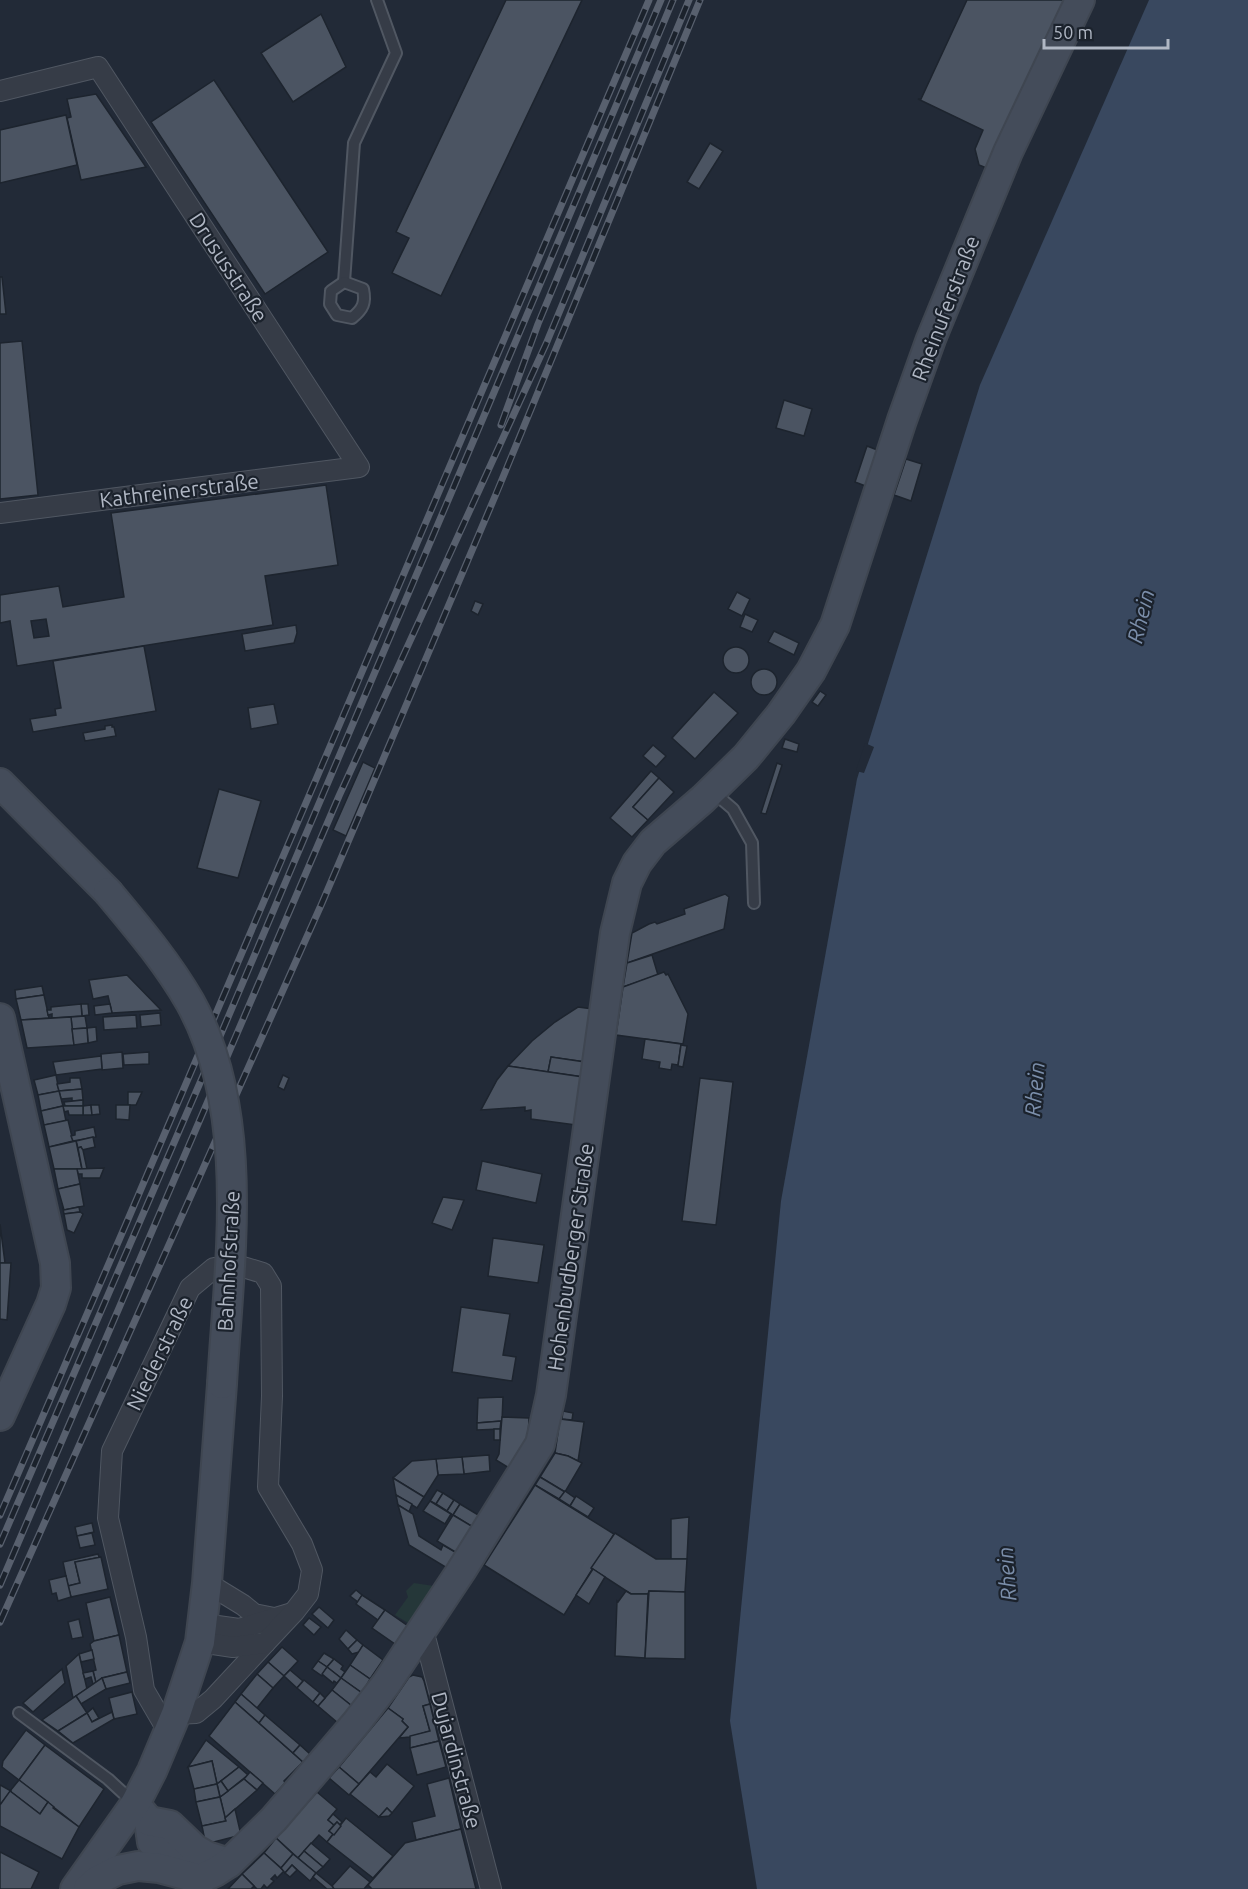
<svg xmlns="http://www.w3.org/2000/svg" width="1248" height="1889" font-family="Ubuntu,sans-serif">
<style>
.green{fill:#253739}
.water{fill:#39485f}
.pier{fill:#222a37}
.building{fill:#4b5462;stroke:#1d242e;stroke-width:1.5;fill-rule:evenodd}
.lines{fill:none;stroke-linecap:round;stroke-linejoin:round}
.lane-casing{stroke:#505762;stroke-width:14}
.street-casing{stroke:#505762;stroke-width:22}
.secondary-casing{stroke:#3f4651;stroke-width:32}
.lane{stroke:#363c47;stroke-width:10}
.street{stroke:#363c47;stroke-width:20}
.secondary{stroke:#444c5a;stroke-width:28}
.rail-casing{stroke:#58606e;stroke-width:7}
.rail{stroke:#1b222c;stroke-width:4.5;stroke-dasharray:14;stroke-linecap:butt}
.secondary-bridge-casing{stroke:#3f4651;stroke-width:32;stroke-linecap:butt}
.secondary-bridge{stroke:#444c5a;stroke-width:28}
.labels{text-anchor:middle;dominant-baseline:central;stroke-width:4.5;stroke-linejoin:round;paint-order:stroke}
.street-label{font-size:21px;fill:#b0b7c4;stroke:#1b222c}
.water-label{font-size:22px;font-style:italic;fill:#7b8eaa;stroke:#1b222c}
</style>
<rect width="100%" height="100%" fill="#222a37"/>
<path class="green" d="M414,1583L434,1586L408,1623L395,1615L408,1597L406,1591Z"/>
<path class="water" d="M1149,0H1248V1889H757L730,1721L781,1201L857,779L980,385Z"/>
<path class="pier" d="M865,743L874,747L864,773L856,771Z"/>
<g class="building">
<path d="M506,0H582L441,296L392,273L409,238L396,232Z"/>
<path d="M967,0H1067L989,169L979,165L975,149L983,130L918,99H921Z"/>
<path d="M321,14L346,67L293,102L261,53Z"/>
<path d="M214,80L328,252L265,294L151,122Z"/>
<path d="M96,94L146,167L81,180L67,118L71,117L67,99Z"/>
<path d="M66,115L77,165L0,183V130Z"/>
<path d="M710,143L723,151L699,189L687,182Z"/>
<path d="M0,277H2L6,314H0Z"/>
<path d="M22,341L38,495L0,499V343Z"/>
<path d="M784,400L812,409L804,436L776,428Z"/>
<path d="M867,446L880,451L868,487L855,482Z"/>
<path d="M906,459L922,464L911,501L894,495Z"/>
<path d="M326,485L338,565L265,576L273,625L17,666L10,621L0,623V595L59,586L63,607L124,597L111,513ZM46,619L49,636L34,638L31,621Z"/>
<path d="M737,592L750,599L742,616L728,609Z"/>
<path d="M475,601L483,604L478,615L471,611Z"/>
<path d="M745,614L758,620L752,632L740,627Z"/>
<path d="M296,625L297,633L294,643L245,651L242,634Z"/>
<path d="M774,631L799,643L794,655L768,642Z"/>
<path d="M144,646L156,711L33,732L30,719L56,715L55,709L61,708L53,661Z"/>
<circle cx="736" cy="660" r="13"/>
<circle cx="764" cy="682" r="13"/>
<path d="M820,691L826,695L818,706L812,702Z"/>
<path d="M714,692L738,713L695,759L672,738Z"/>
<path d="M274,704L278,724L251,729L248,708Z"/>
<path d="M112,725V727H114L116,736L85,741L83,733L105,729V726Z"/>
<path d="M785,739L799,744L797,752L782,748Z"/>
<path d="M653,745L666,756L656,767L643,756Z"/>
<path d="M363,762L375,768L346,836L333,830Z"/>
<path d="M777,763L782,765L766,814L761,813Z"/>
<path d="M651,771L659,778L633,807L648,820L632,837L610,818Z"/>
<path d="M659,778L674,792L648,820L633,807Z"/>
<path d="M219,789L261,801L238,878L197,868Z"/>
<path d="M725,894L729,897L724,929L627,963L632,933L649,924L655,922L657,924L685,914L684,909Z"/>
<path d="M652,955L658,975L623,987L627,963Z"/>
<path d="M664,972L666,975L668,974L688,1014L683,1044L616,1035L623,987Z"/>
<path d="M127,975L161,1010L112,1013L108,996L93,999L89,980Z"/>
<path d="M42,986L44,995L16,999L15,990Z"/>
<path d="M44,995L49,1018L21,1020L16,999Z"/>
<path d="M81,1004H88L89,1015L82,1016Z"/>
<path d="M81,1004L82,1016L52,1018V1014L48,1015L47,1010H51V1007Z"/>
<path d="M110,1004L112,1013L95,1015L94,1006Z"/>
<path d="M578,1007L593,1009L585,1062L551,1057L548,1072L508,1066L532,1041L555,1022Z"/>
<path d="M160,1013L161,1025L141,1027L140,1015Z"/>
<path d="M136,1015L137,1028L104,1030L103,1017Z"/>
<path d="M85,1016L87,1028L72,1029L71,1017Z"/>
<path d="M71,1017L74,1045L27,1048L21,1020Z"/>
<path d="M96,1027L97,1041L88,1043L87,1028Z"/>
<path d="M87,1028L88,1043L74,1045L72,1029Z"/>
<path d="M645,1039L681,1044L678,1065L672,1064L671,1070L659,1068L660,1062L642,1059Z"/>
<path d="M681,1045L687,1046L683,1067L678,1066Z"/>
<path d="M122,1052L123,1068L102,1070L101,1054Z"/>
<path d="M149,1052V1064L124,1065L123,1054Z"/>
<path d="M101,1056L102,1069L56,1075L53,1062Z"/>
<path d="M551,1057L585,1062L583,1077L548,1072Z"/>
<path d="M508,1066L583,1077L576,1125L531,1119V1110L525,1111V1107L481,1110L497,1080Z"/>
<path d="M56,1075L59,1091L38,1095L34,1080Z"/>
<path d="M283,1075L289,1078L284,1090L278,1087Z"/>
<path d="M70,1078H80L82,1089L59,1091L57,1084L70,1082Z"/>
<path d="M700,1078L733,1082L716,1225L682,1221Z"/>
<path d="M82,1089L83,1100L72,1101V1098L61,1099L59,1091Z"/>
<path d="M59,1091L63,1106L41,1111L38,1095Z"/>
<path d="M128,1092H142L136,1105H128Z"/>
<path d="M83,1100V1106H65L64,1102Z"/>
<path d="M91,1105L92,1115H83V1106Z"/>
<path d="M91,1105H99L100,1114L92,1115Z"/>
<path d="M116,1105H130L129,1120L116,1119Z"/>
<path d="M63,1106H83V1115H69L68,1111L64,1112Z"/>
<path d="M63,1106L66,1121L44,1125L41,1111Z"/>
<path d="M68,1120L73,1141L49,1147L44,1125Z"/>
<path d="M94,1127L96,1137L73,1141L71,1136L75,1135V1131Z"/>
<path d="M93,1137L95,1147L82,1150L81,1147L78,1148L76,1141Z"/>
<path d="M76,1141L82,1169H54L49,1147Z"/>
<path d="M81,1147L83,1150L87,1169H82L78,1148Z"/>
<path d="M482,1161L542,1174L536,1203L476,1190Z"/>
<path d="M104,1168L100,1178H82V1174H78L77,1169Z"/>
<path d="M54,1169H77L80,1184L58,1189Z"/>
<path d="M80,1184L84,1206L64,1210L58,1189Z"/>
<path d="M443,1197L464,1200L452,1230L432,1223Z"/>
<path d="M79,1207L80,1212L64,1214L63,1209L64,1210Z"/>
<path d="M80,1212L83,1214L74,1233L67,1230L64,1214Z"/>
<path d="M0,1224L5,1263H0Z"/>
<path d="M493,1238L544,1245L538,1283L488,1276Z"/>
<path d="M0,1263H11L7,1320L0,1319Z"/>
<path d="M461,1307L510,1314L503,1355L516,1357L512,1381L452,1372Z"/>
<path d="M503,1397L502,1421L477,1423L478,1398Z"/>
<path d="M563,1411L573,1413L572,1420L562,1419Z"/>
<path d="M502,1417L529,1418L528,1441L509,1468L496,1460L499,1454Z"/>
<path d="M560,1419L584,1422L578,1461L568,1456L555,1453Z"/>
<path d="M501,1421L500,1429L477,1430V1423Z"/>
<rect x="494" y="1429" width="6" height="11"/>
<path d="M555,1453L568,1456L582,1463L565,1492L540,1477Z"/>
<path d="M489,1455L490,1471L464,1474L462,1457Z"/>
<path d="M462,1457L464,1474L438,1475L436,1459Z"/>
<path d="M436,1459L438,1475L424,1497L393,1478L412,1461Z"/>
<path d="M540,1477L565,1492L559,1499L535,1485Z"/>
<path d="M393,1478L424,1497L417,1508L396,1495Z"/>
<path d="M535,1485L614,1534L564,1615L484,1565Z"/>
<path d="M437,1490L443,1493L436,1504L430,1501Z"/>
<path d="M565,1491L575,1498L570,1506L559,1499Z"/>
<path d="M443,1493L454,1500L447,1511L436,1504Z"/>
<path d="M396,1495L412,1504L409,1512L398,1505Z"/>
<path d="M576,1496L594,1508L588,1517L570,1506Z"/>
<path d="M454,1500L460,1504L453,1515L447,1511Z"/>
<path d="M430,1501L451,1514L445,1524L423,1511Z"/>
<path d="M460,1504L480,1516L473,1527L453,1515Z"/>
<path d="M398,1505L413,1514L419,1536L441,1550L443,1545L457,1553L447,1568L409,1545Z"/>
<path d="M453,1515L473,1527L457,1553L437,1541Z"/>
<path d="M689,1517L687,1559H671V1519Z"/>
<path d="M92,1523L94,1532L77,1536L75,1527Z"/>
<path d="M92,1533L95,1545L80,1548L77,1536Z"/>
<path d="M615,1533L656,1559H687L685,1592L649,1591L648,1594H631L591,1568Z"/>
<path d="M98,1554L99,1557H101L75,1562L80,1583L68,1586L63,1562Z"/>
<path d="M101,1557L108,1589L71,1597L68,1586L80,1583L75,1562Z"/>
<path d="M593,1569L605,1577L589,1604L576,1595Z"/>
<path d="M66,1576L71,1597L58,1601L56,1593L52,1594L49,1580Z"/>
<path d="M356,1590L362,1595L358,1602L350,1596Z"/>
<path d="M626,1591L631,1594H648L645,1658L615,1656L617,1601L618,1602Z"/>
<path d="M649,1591L685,1592V1659L645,1658Z"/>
<path d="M362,1595L385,1610L378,1620L356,1604Z"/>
<path d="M110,1597L119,1635L94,1641L86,1603Z"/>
<path d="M319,1607L334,1620L328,1628L312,1614Z"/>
<path d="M385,1610L408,1626L395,1644L372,1628Z"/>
<path d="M309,1618L321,1627L314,1635L303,1625Z"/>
<path d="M79,1619L83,1637L72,1639L68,1622Z"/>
<path d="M346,1630L357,1640L348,1649L339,1639Z"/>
<path d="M119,1635L127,1672L102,1678L96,1683L93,1671L96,1670L90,1644L94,1641Z"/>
<path d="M357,1640L363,1645L359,1652L352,1654L348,1649Z"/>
<path d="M363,1645L383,1660L370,1679L350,1665Z"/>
<path d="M282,1647L298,1661L284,1676L268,1662Z"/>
<path d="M92,1650L94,1659L81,1662L79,1654Z"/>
<path d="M324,1653L334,1659L327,1667L318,1661Z"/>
<path d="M79,1654L87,1689L73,1698L66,1666Z"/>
<path d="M334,1659L343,1666L341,1669L345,1672L341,1678L327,1667Z"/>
<path d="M318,1661L327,1667L322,1676L312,1669Z"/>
<path d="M268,1662L284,1676L273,1688L257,1674Z"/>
<path d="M350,1665L370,1679L362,1693L341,1678Z"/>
<path d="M327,1667L341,1678L337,1683L334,1681L333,1683L322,1674Z"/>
<path d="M62,1669L65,1683L33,1712L23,1703Z"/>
<path d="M290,1670L303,1681L297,1688L284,1676Z"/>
<path d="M93,1671L96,1683L93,1684L91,1677L85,1679L83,1673Z"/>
<path d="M127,1672L130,1683L106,1689L102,1678Z"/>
<path d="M257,1674L273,1688L257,1708L241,1694Z"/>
<path d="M413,1675L422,1677L424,1681L430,1704L423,1706L430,1731L410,1737L399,1738L408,1727L402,1721L403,1719L388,1708L409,1677Z"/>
<path d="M102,1678L106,1689L81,1704L76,1696Z"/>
<path d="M341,1678L362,1693L352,1706L332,1690Z"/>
<path d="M304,1680L320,1693L313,1702L297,1688Z"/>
<path d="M332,1690L352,1706L338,1723L318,1706Z"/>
<path d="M132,1692L137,1714L114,1719L109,1698Z"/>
<path d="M320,1693L325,1698L318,1706L313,1702Z"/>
<path d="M241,1694L265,1715L259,1723L235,1702Z"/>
<path d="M76,1696L87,1713L58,1731L42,1720Z"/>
<path d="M235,1702L303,1762L284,1781L285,1783L275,1794L209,1736Z"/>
<path d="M430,1704L439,1741L410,1748V1736L430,1731L423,1706Z"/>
<path d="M93,1708L99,1718L92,1722L87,1713Z"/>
<path d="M388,1708L403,1719L402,1721L408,1727L359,1784L339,1767Z"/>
<path d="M112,1712L114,1719L73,1743L58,1731L87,1713L92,1722Z"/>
<path d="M265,1715L300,1745L293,1753L259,1723Z"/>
<path d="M26,1730L45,1745L19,1780L2,1767L3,1761Z"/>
<path d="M206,1740L239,1767L217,1784L212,1761L188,1767Z"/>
<path d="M439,1741L446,1767L417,1775L410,1748Z"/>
<path d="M45,1745L104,1789L79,1827L19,1780Z"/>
<path d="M300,1745L310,1754L303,1762L293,1753Z"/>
<path d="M212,1761L217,1784L194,1789L188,1767Z"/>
<path d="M387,1764L414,1786L392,1813L387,1808L379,1817L350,1794L370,1772L376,1777Z"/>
<path d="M239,1767L248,1775L228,1791L221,1781Z"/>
<path d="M339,1767L359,1784L349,1795L329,1778Z"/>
<path d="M250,1772L263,1783L257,1790L244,1779Z"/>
<path d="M449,1778L461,1829L416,1840L412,1822L435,1816L427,1784Z"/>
<path d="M244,1779L257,1790L225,1818L220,1797Z"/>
<path d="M19,1780L48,1802L40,1814L10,1791Z"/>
<path d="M221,1781L228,1791L220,1797L217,1784Z"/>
<path d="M217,1784L220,1797L196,1802L194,1789Z"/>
<path d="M0,1785L11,1791L0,1805Z"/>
<path d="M10,1791L40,1814L48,1802L54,1807L53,1808L79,1827L62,1859L0,1826V1805Z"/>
<path d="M317,1792L337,1809L328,1820L334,1825L329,1831L333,1834L327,1842L319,1835L298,1858L276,1838Z"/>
<path d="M220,1797L226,1821L202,1826L196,1802Z"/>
<path d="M387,1808L392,1813L389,1816L379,1817Z"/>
<path d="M235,1809L241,1835L210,1843L205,1841L202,1826L226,1821L225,1818Z"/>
<path d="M333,1814L342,1822L340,1825L337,1822L334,1825L328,1820Z"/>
<path d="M346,1818L393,1856L373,1878L327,1842Z"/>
<path d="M337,1822L341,1826L334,1835L329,1831Z"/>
<path d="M461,1829L476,1889H372L368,1885L405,1843Z"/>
<path d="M276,1838L293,1854L281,1868L264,1853Z"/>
<path d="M311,1843L330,1859L323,1867L304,1851Z"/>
<path d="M304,1851L323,1867L316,1873L298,1858Z"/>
<path d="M0,1852L39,1872L31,1889H0Z"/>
<path d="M264,1853L284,1871L277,1878L275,1875L271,1879L274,1881L267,1888L264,1885L261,1889H257L242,1874Z"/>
<path d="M293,1854L316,1873L310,1881L292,1865L285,1873L281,1868Z"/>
<path d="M292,1865L297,1870L290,1877L285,1873Z"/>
<path d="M350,1866L370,1882L364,1889H334L332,1886Z"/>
<path d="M316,1873L332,1886L334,1889H327L313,1877Z"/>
<path d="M242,1874L254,1886L251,1889H228Z"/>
</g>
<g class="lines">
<g class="lane-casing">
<g id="lane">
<path d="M344,282L354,143L396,53L377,0"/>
<path d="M344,282L363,289C366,303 363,309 352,318L337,315L330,304L331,291Z"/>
<path d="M713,792L733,809L752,843L754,903"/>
<path d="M19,1713L108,1779L134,1803"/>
</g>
</g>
<g class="street-casing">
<g id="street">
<path d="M0,91L98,67L359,467L0,513"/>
<path d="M207,1583L243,1605L254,1614L274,1618"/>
<path d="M203,1624L239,1629L292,1613"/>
<path d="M419,1635L426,1641L491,1889"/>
<path d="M176,1714L196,1713L213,1699L265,1643"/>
<path d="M169,1733L144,1690L136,1637L108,1518L112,1451L190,1288L214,1268L243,1267L263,1273L271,1286L272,1396L268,1487L302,1544L312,1570L308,1594L294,1612L265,1643L233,1647L200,1642"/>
</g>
</g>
<g class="secondary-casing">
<g id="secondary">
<path d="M0,783L108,892"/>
<path d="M0,1018L55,1263L56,1288L51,1304L0,1416"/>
<path d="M135,1804L149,1821L152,1842L189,1872"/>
<path d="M149,1821L170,1825L195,1849L207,1856L229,1863"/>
<path d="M75,1889L135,1804L152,1771L176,1714L200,1642L207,1583L222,1384"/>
<path d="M88,1889L98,1880L118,1870L138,1866L159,1868L200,1879L215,1872L229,1863L274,1819L356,1723L386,1684L461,1571L540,1444L551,1395L615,933L627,883L637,863L653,842L703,799L746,757L781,714L811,671L835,625L902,420L931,339L1008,152L1080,0"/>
</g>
</g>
<use href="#lane" class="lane"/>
<use href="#street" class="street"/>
<use href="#secondary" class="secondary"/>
<g class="rail-casing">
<g id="rail">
<path d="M501,425L538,324L673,0"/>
<path d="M0,1515L129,1217L649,0"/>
<path d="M0,1544L209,1062L661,0"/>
<path d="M0,1585L339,796L546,344L689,0"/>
<path d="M0,1622L322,903L496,494L700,0"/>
</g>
</g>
<use href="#rail" class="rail"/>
<g class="secondary-bridge-casing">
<path id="secondary-bridge" d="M108,892C138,928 167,962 190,1002C252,1114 229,1262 222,1384"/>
</g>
<use href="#secondary-bridge" class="secondary-bridge"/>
</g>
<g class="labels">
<g class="street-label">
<text transform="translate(229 267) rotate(57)">Drususstraße</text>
<text transform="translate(945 308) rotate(-69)">Rheinuferstraße</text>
<text transform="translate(179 490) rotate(-7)">Kathreinerstraße</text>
<text transform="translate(570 1257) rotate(-82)">Hohenbudberger Straße</text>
<text transform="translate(228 1261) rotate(-87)">Bahnhofstraße</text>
<text transform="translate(159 1353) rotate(-64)">Niederstraße</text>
<text transform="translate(457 1760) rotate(75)">Dujardinstraße</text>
</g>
<g class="water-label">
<text transform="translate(1140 616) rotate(-76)">Rhein</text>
<text transform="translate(1034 1089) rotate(-85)">Rhein</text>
<text transform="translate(1006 1574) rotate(-94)">Rhein</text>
</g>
</g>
<path d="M1044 39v9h124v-9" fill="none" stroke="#b0b7c4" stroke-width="3"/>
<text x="1053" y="39" font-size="18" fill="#b0b7c4" stroke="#1b222c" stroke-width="4.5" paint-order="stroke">50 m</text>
</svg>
